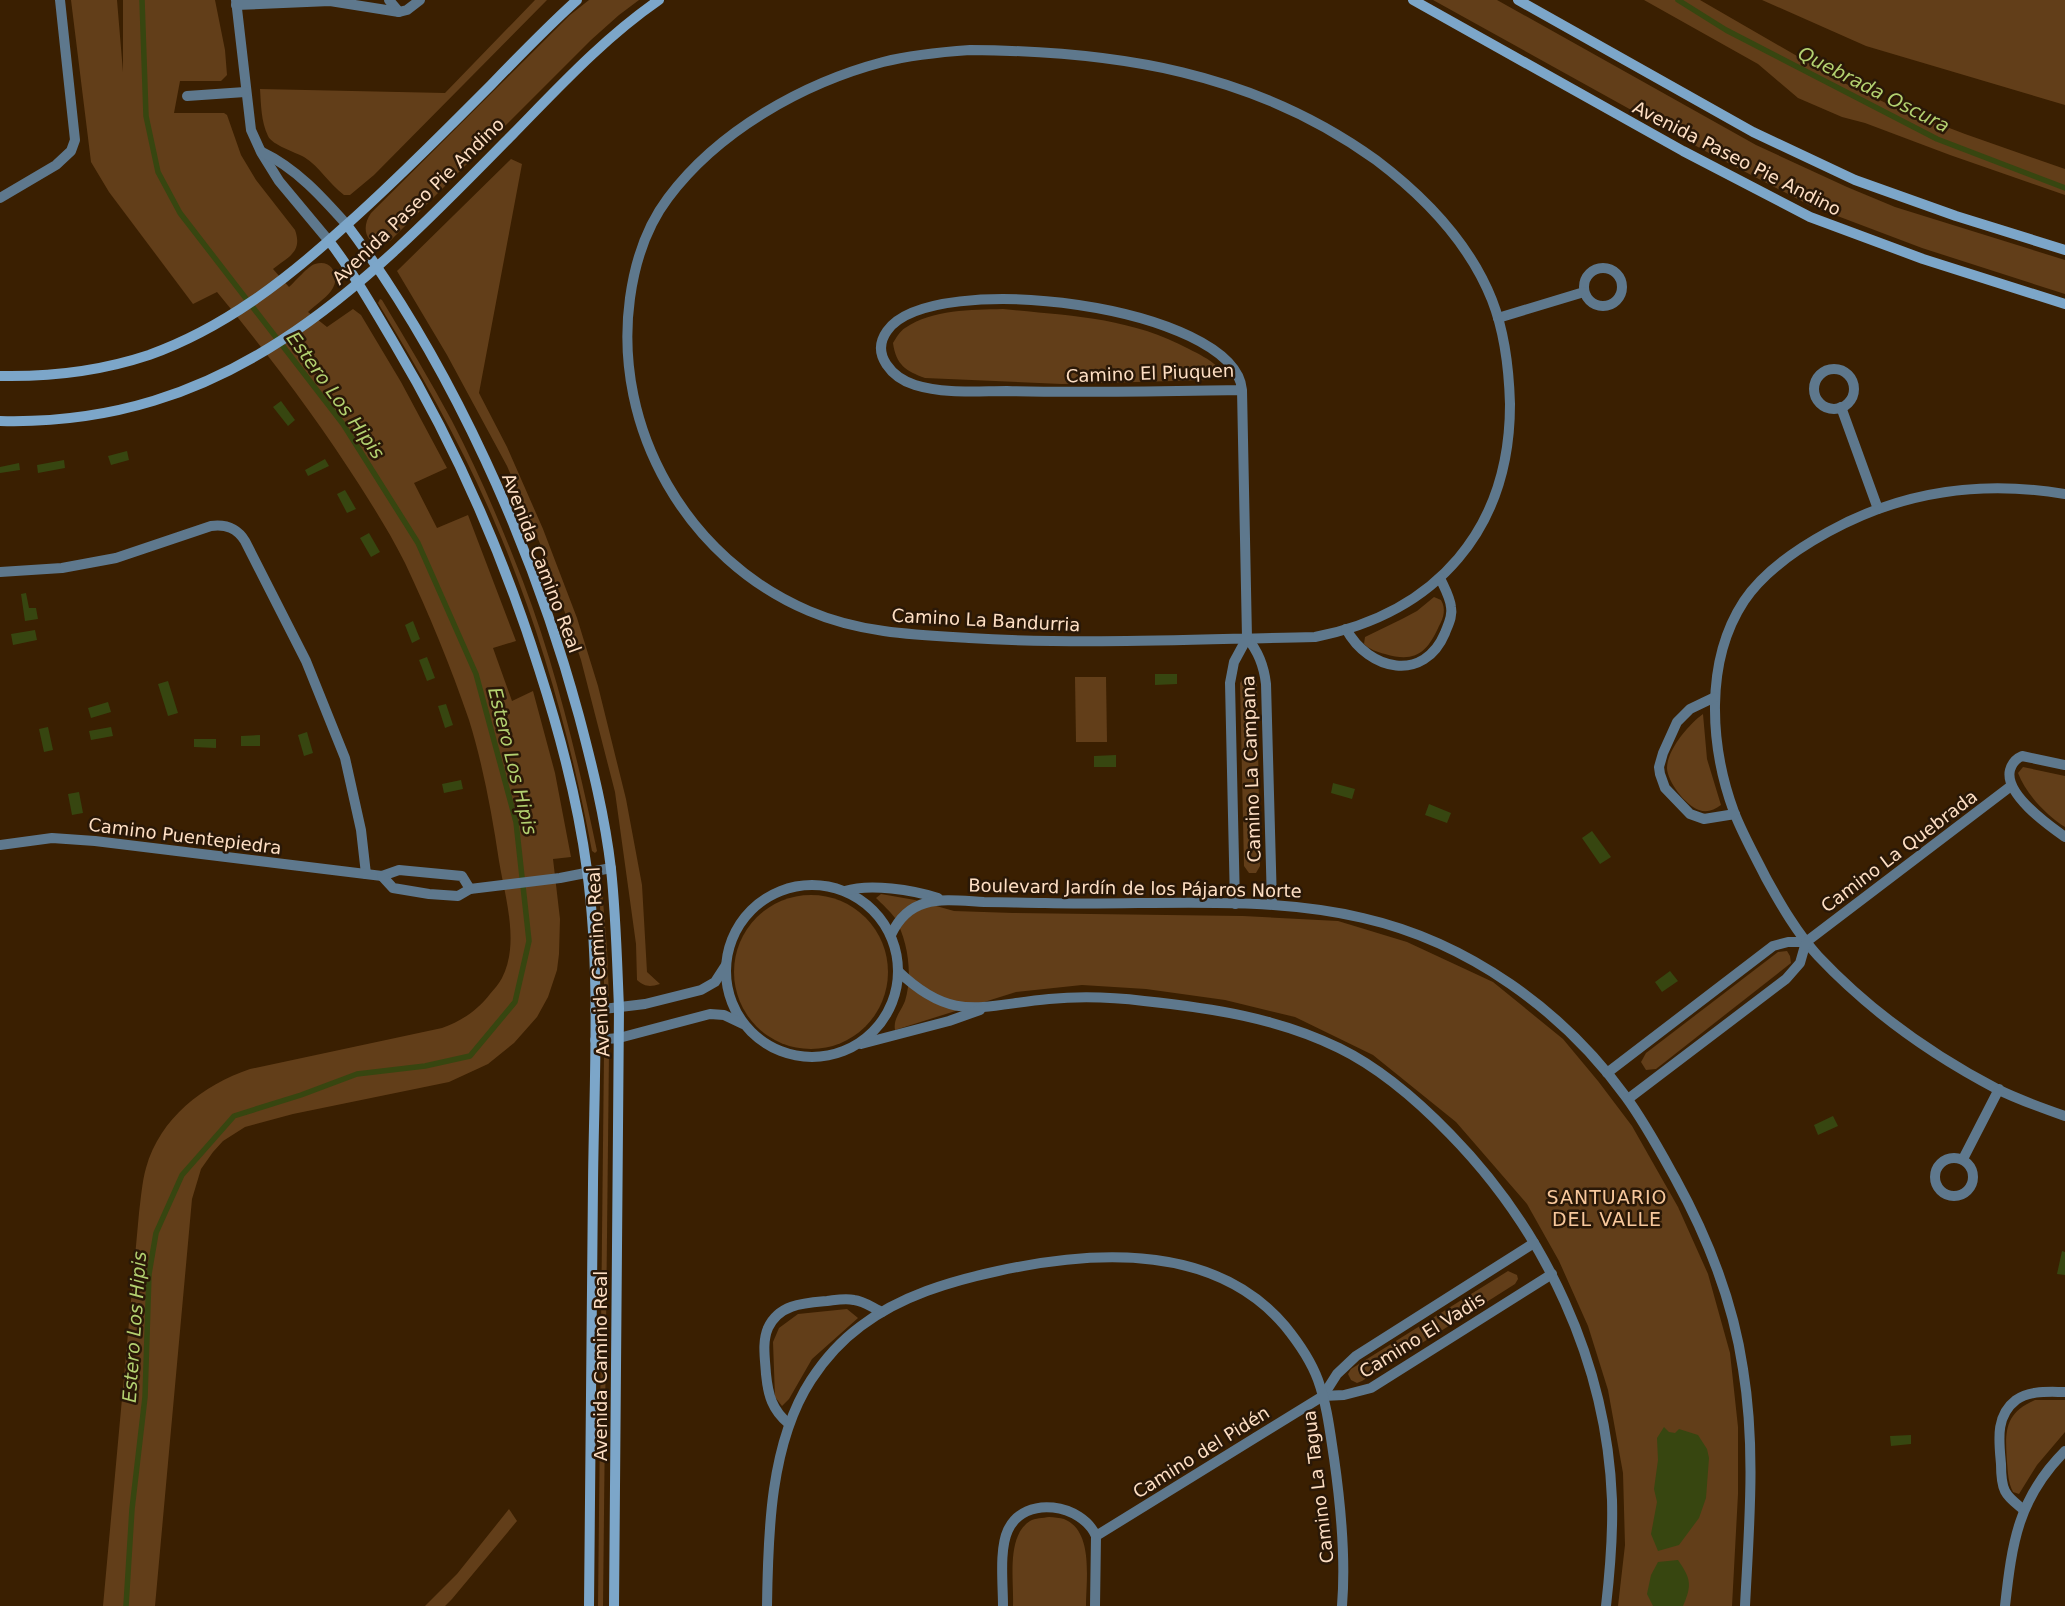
<svg xmlns="http://www.w3.org/2000/svg" width="2065" height="1606" font-family="'DejaVu Sans',sans-serif">
<style>
.green{fill:#623e19}
.water{fill:#374610}
.lines{fill:none;stroke-linecap:round;stroke-linejoin:round}
.stream{stroke:#374610;stroke-width:5.5}
.minor{stroke:#5e788d;stroke-width:10}
.secondary{stroke:#7ca6c9;stroke-width:10}
.labels{text-anchor:middle;dominant-baseline:central;stroke-width:5;stroke-linejoin:round;paint-order:stroke}
.street-label{font-size:18px;fill:#fedfc4;stroke:#2a1807}
.water-label{font-size:19px;font-style:italic;fill:#b3d170;stroke:#2a1807}
.neighbourhood-label{font-size:19px;letter-spacing:1px;fill:#f8c89c;stroke:#2a1807}
</style>
<rect width="100%" height="100%" fill="#3a1f01"/>
<g class="green">
<path d="M71,0H117L123,72V0H215L225,50L227,75L221,81H180L174,113H224L227,115L241,155L256,180L295,230C303,252 288,257 273,269L289,287C295,282 308,266 315,264C333,258 341,279 331,291C325,299 315,305 308,312L327,327L353,309L361,315L401,382L447,468L414,483L437,528L468,515L516,641L493,648L512,701L533,691L555,773L571,857L553,859L560,919L559,954L557,970L548,997L537,1017L514,1043L488,1064L449,1082L293,1114L245,1127L223,1141L213,1152L201,1169L192,1199L155,1606H103L139,1213C141,1198 142,1182 146,1168C160,1118 203,1085 250,1069L442,1028C461,1021 477,1011 490,994C494,989 499,984 502,978C520,943 505,897 499,861C492,814 483,765 469,720C451,667 429,614 405,563C392,537 376,511 360,486C317,418 268,354 217,292L193,304L109,192L91,162Z"/>
<path d="M535,0H547L374,175L350,195H344C329,184 320,167 304,157C295,152 272,145 268,136C261,122 261,104 260,89L445,93Z"/>
<path d="M589,0H639L619,15L591,40L390,241C368,250 359,230 371,213L570,15Z"/>
<path d="M1433,0H1497L1756,145L1847,187L1895,207L2065,260V294L1922,248L1811,206L1707,152Z"/>
<path d="M1644,0H1700L1842,82L1892,106L1965,134L2065,169V195L1950,155L1865,123L1842,117L1798,98L1758,64Z"/>
<path d="M1762,0H2065V105L1866,46Z"/>
<path d="M511,159L522,164L479,393L507,447L543,529L577,618L598,686L626,799L642,885L647,972L660,984C650,987 645,987 637,980L636,944L615,792L581,660L547,560L507,466L447,355L397,271Z"/>
<path d="M380,299L382,300C406,340 430,380 452,421C475,465 495,511 513,556C552,651 576,751 597,851L595,853L592,851C570,736 539,623 492,516C460,442 420,372 378,303Z"/>
<path d="M1003,309C1069,316 1129,317 1189,349C1199,354 1209,359 1218,367L1217,375L1210,380L1062,384L925,378C906,371 896,365 893,343C896,338 900,331 905,328C933,309 971,310 1003,309Z"/>
<path d="M1434,597L1441,600C1446,609 1444,617 1439,626C1427,653 1415,663 1385,654C1377,652 1369,649 1364,644L1365,637L1402,619L1417,611Z"/>
<path d="M1075,677H1106L1107,742H1076Z"/>
<path d="M1244,677H1251L1257,683L1260,866L1256,873H1249L1244,866L1240,683Z"/>
<path d="M1703,714L1707,759L1721,805C1714,810 1707,813 1699,810C1686,806 1667,781 1667,768C1667,750 1689,724 1703,714Z"/>
<path d="M2023,767L2065,776V827C2046,815 2026,794 2018,773Z"/>
<path d="M599,887L602,889L607,949L609,998L608,1001L605,1002Z"/>
<path d="M881,894L915,900L954,911L1013,913L1243,916L1338,921L1407,942L1493,982L1563,1039L1598,1081L1632,1126L1678,1207L1708,1274L1730,1353L1738,1427V1494L1732,1606H1618L1625,1545L1623,1473L1608,1390L1588,1326L1559,1261L1527,1204L1456,1122L1373,1055L1295,1017L1225,1000L1146,989L1082,985L1016,992L895,1030C893,1019 901,1011 905,1001C913,975 908,941 895,918C890,911 882,904 876,898Z"/>
<circle cx="811" cy="972" r="77"/>
<path d="M1787,951L1790,956L1791,963L1656,1069L1646,1070L1641,1062L1646,1053L1778,952Z"/>
<path d="M606,1051L609,1052L603,1606H598L604,1053Z"/>
<path d="M1508,1271L1517,1275L1518,1279L1515,1284L1362,1381L1357,1383L1351,1380L1348,1374L1351,1369Z"/>
<path d="M847,1309L858,1318L812,1359L789,1399L782,1406L775,1397L773,1342L779,1328L798,1314Z"/>
<path d="M2035,1400H2065V1432L2037,1465L2019,1494L2013,1492C2008,1482 2008,1473 2007,1462C2005,1432 2004,1413 2035,1400Z"/>
<path d="M509,1509L517,1521L452,1599L445,1606H425L457,1574Z"/>
<path d="M1049,1517C1054,1517 1060,1518 1064,1519C1094,1531 1086,1580 1086,1606H1013C1014,1581 1006,1536 1030,1521C1035,1518 1043,1518 1049,1517Z"/>
</g>
<g class="water">
<path d="M281,401L295,420L288,426L273,407Z"/>
<path d="M127,451L129,460L111,465L108,456Z"/>
<path d="M325,459L329,466L308,476L305,470Z"/>
<path d="M64,460L65,468L38,473L37,465Z"/>
<path d="M19,463L20,470L0,473V467Z"/>
<path d="M345,490L356,509L347,513L337,494Z"/>
<path d="M369,533L380,552L371,557L360,538Z"/>
<path d="M26,593L29,608H36L38,619L25,621L21,594Z"/>
<path d="M413,621L420,639L412,643L405,625Z"/>
<path d="M35,630L37,640L13,645L11,634Z"/>
<path d="M427,657L435,678L427,681L419,660Z"/>
<path d="M1155,674H1177V684L1155,685Z"/>
<path d="M168,681L178,713L168,716L158,684Z"/>
<path d="M108,702L111,712L91,718L88,708Z"/>
<path d="M446,704L453,725L445,728L438,706Z"/>
<path d="M48,727L53,750L44,752L39,729Z"/>
<path d="M111,727L113,736L91,740L89,731Z"/>
<path d="M307,732L313,753L304,756L298,735Z"/>
<path d="M260,735V746H241V736Z"/>
<path d="M194,739H216V748L194,747Z"/>
<path d="M1116,755V767H1094V756Z"/>
<path d="M461,780L463,789L444,793L442,784Z"/>
<path d="M1333,783L1355,789L1352,799L1331,793Z"/>
<path d="M79,792L83,813L72,815L68,794Z"/>
<path d="M1429,804L1451,813L1447,823L1425,815Z"/>
<path d="M1592,831L1611,857L1600,864L1582,838Z"/>
<path d="M1670,971L1678,981L1662,992L1655,982Z"/>
<path d="M1833,1116L1838,1126L1818,1135L1814,1125Z"/>
<path d="M2062,1251L2065,1252V1275L2057,1274Z"/>
<path d="M1664,1427L1669,1432L1675,1433L1679,1429L1698,1435L1707,1449L1709,1458L1706,1498L1699,1518L1679,1545L1658,1551L1651,1534L1657,1502L1654,1489L1658,1460L1657,1438Z"/>
<path d="M1911,1435V1444L1891,1446L1890,1436Z"/>
<path d="M1678,1560C1691,1579 1692,1585 1683,1606H1653L1647,1594L1651,1575L1658,1562Z"/>
</g>
<g class="lines">
<g class="stream">
<path d="M1678,0L1726,30L1937,139L2065,188"/>
<path d="M126,1606L132,1509L145,1397L149,1274L156,1233L182,1175L234,1116L301,1095L357,1074L425,1066L470,1056L515,1002L529,941L516,822L476,674L418,543L343,424L180,213L158,172L146,116L142,0"/>
</g>
<g class="minor">
<path d="M236,0L251,130L261,152L279,181L329,241"/>
<path d="M389,0L399,12"/>
<path d="M236,5L330,1L399,12L407,10L420,0"/>
<path d="M970,50C1117,51 1254,72 1376,160C1425,197 1469,242 1492,300C1505,333 1509,369 1510,404C1510,529 1437,613 1315,637C1200,639 1084,645 969,638C915,635 860,633 809,611C688,560 612,429 630,298C635,262 646,227 668,198C718,131 803,83 883,62C911,55 941,52 970,50Z"/>
<path d="M187,96L245,92"/>
<path d="M262,152C296,168 322,197 347,225"/>
<path d="M0,198L56,165L71,151L75,140L60,0"/>
<circle cx="1603" cy="287" r="19"/>
<path d="M1498,318L1584,292"/>
<circle cx="1834" cy="389" r="20"/>
<path d="M1841,407L1878,509"/>
<path d="M2065,494C1982,480 1902,491 1828,532C1797,549 1764,571 1744,601C1704,662 1710,747 1734,812C1743,835 1755,856 1766,878C1781,905 1797,933 1818,956C1869,1010 1932,1055 1997,1089C2019,1100 2042,1108 2065,1116"/>
<path d="M0,572L62,568L116,558L211,526C226,524 237,528 245,541L306,661L345,758L361,830L366,874"/>
<path d="M1346,629C1369,671 1424,683 1445,633C1448,625 1453,616 1451,607C1450,597 1444,587 1440,578"/>
<path d="M1247,638C1259,652 1264,666 1266,684L1272,904"/>
<path d="M1715,697L1690,709L1677,722L1663,753L1659,767L1660,774L1665,788L1690,814L1704,819L1735,814"/>
<path d="M2065,765L2022,756C2015,759 2012,763 2010,770C2004,794 2048,825 2065,837"/>
<path d="M0,845L52,838L95,841L382,876L399,870L462,876L470,889"/>
<path d="M382,876L393,888L429,894L458,896L470,889L560,878L611,868"/>
<circle cx="812" cy="971" r="86"/>
<path d="M845,891C870,883 913,890 938,898"/>
<path d="M1235,904L1230,683L1234,662L1247,638L1242,390C1235,306 931,267 887,331C870,355 893,378 915,385C944,394 977,391 1007,391C1085,393 1163,391 1242,390"/>
<path d="M891,935C910,893 945,900 984,902C1004,902 1025,903 1045,903C1150,906 1260,894 1363,918C1468,942 1563,1010 1626,1097C1645,1123 1660,1151 1675,1178C1708,1238 1733,1301 1743,1369C1756,1448 1749,1527 1745,1606"/>
<path d="M898,971C953,1024 982,1005 1049,999C1081,996 1112,997 1144,1001C1211,1008 1278,1018 1339,1048C1380,1068 1418,1101 1450,1134C1545,1231 1607,1363 1612,1500C1613,1535 1610,1571 1606,1606"/>
<path d="M595,1010L645,1004L701,990L715,982L726,965"/>
<path d="M595,1040L619,1038L710,1014L724,1015L743,1024"/>
<path d="M861,1044L949,1021L980,1010"/>
<path d="M1607,1073L1773,946L1788,942H1806"/>
<path d="M1628,1099L1786,979L1800,963L1806,942L2011,786"/>
<circle cx="1954" cy="1177" r="19"/>
<path d="M1963,1159L1999,1089"/>
<path d="M1323,1396L1344,1395L1371,1388L1552,1274"/>
<path d="M789,1424C772,1410 768,1395 766,1374C765,1358 762,1342 768,1328C779,1304 804,1303 827,1301C836,1300 845,1298 854,1300C864,1301 873,1308 882,1312"/>
<path d="M2024,1510C2017,1504 2009,1499 2005,1491C2001,1483 2001,1473 2001,1464C1999,1441 1995,1416 2016,1400C2030,1390 2049,1392 2065,1392"/>
<path d="M1096,1536L1323,1396L1337,1374L1356,1356L1534,1243"/>
<path d="M767,1606C768,1533 770,1443 811,1380C824,1360 842,1340 861,1326C900,1296 951,1281 998,1271C1094,1250 1215,1243 1285,1326C1298,1342 1311,1361 1318,1380C1327,1405 1330,1432 1334,1458C1341,1507 1346,1557 1342,1606"/>
<path d="M1003,1606C1003,1584 999,1549 1008,1530C1025,1494 1082,1504 1096,1536L1095,1606"/>
<path d="M2005,1606C2012,1543 2018,1498 2065,1451"/>
</g>
<g class="secondary">
<path d="M1413,0L1683,151L1810,217L1923,259L2065,304"/>
<path d="M1518,0L1753,132L1855,180L1956,216L2065,250"/>
<path d="M347,225C452,365 533,547 579,716C592,765 605,817 611,869C616,915 617,962 619,1008L614,1606"/>
<path d="M329,241C353,271 374,310 394,343C456,447 503,554 539,669C560,734 578,802 587,870C601,974 594,1080 593,1184C591,1325 591,1465 589,1606"/>
<path d="M0,376C51,377 101,371 149,355C224,328 286,280 344,227C395,182 443,133 491,85C519,56 547,27 577,0"/>
<path d="M0,421C230,427 364,286 513,134C559,87 604,38 659,0"/>
</g>
</g>
<g class="labels">
<g class="street-label">
<text transform="translate(1737 158) rotate(27)">Avenida Paseo Pie Andino</text>
<text transform="translate(418 201) rotate(-44)">Avenida Paseo Pie Andino</text>
<text transform="translate(1150 373) rotate(-2)">Camino El Piuquen</text>
<text transform="translate(542 563) rotate(69)">Avenida Camino Real</text>
<text transform="translate(986 620) rotate(3)">Camino La Bandurria</text>
<text transform="translate(1251 769) rotate(-92)">Camino La Campana</text>
<text transform="translate(185 836) rotate(7)">Camino Puentepiedra</text>
<text transform="translate(1899 851) rotate(-37)">Camino La Quebrada</text>
<text transform="translate(1135 888) rotate(1)">Boulevard Jardín de los Pájaros Norte</text>
<text transform="translate(598 962) rotate(-93)">Avenida Camino Real</text>
<text transform="translate(1422 1335) rotate(-32)">Camino El Vadis</text>
<text transform="translate(600 1366) rotate(-90)">Avenida Camino Real</text>
<text transform="translate(1201 1452) rotate(-32)">Camino del Pidén</text>
<text transform="translate(1318 1487) rotate(-97)">Camino La Tagua</text>
</g>
<g class="water-label">
<text transform="translate(1874 89) rotate(27)">Quebrada Oscura</text>
<text transform="translate(336 395) rotate(54)">Estero Los Hipis</text>
<text transform="translate(513 761) rotate(76)">Estero Los Hipis</text>
<text transform="translate(134 1327) rotate(-86)">Estero Los Hipis</text>
</g>
<g class="neighbourhood-label">
<text x="1607" y="1197">SANTUARIO<tspan x="1607" dy="22">DEL VALLE</tspan></text>
</g>
</g>
</svg>
